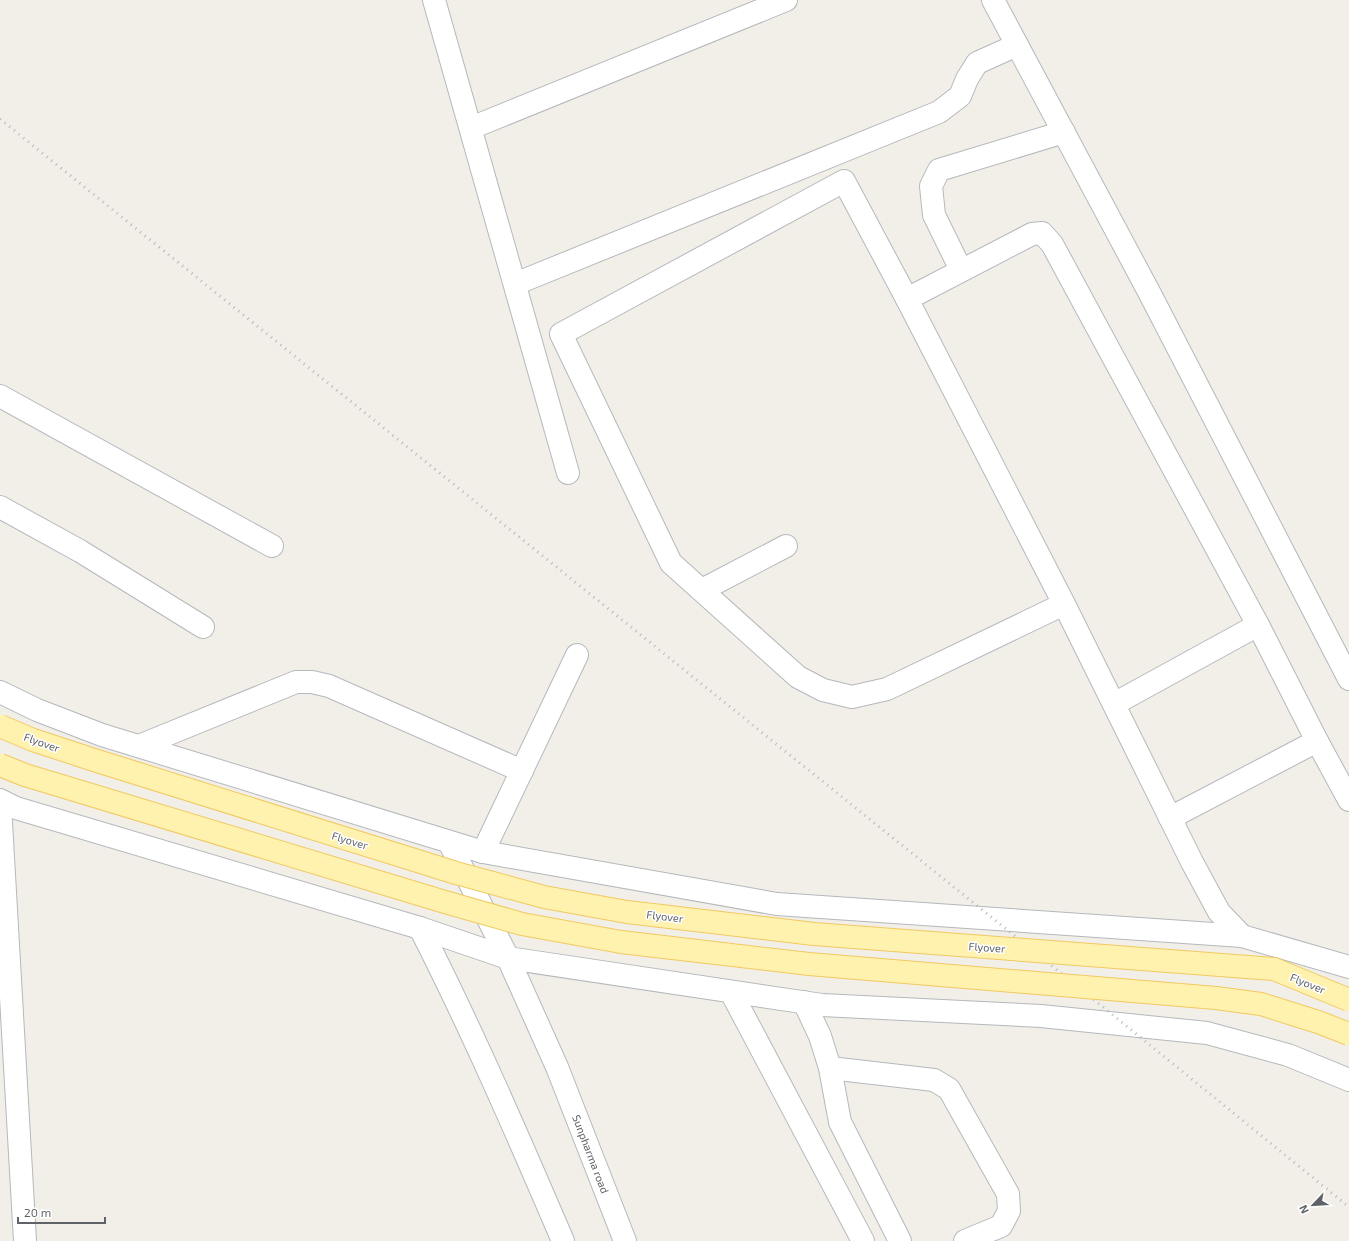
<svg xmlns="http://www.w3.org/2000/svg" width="1349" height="1241" font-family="'Exo 2',sans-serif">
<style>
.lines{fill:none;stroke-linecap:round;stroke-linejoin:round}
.minor-casing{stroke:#b5b8bc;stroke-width:24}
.minor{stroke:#fff;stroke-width:22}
.rail{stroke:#b6b7b8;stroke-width:3;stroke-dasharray:1 5;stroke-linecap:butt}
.major-bridge-casing{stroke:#f2c960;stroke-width:24;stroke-linecap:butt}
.major-bridge{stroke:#fff2af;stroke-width:22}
.labels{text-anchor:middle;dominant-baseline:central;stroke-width:3;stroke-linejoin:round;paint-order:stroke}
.street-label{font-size:11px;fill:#5f6368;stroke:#fff}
</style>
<rect width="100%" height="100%" fill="#f1efe8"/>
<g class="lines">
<g class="minor-casing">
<g id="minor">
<path d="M434,0L568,473"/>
<path d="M993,0L1149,292L1349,679"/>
<path d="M471,128L786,0"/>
<path d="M961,270L934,215L931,186L939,170L1064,132"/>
<path d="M515,284L939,112L960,96L967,79L977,63L1017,45"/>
<path d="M907,299L1032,234L1042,233L1052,244L1258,625L1317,741L1349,800"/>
<path d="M0,396L272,546"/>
<path d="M0,507L80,551L203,627"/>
<path d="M702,590L786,546"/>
<path d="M1064,604L887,689L852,697L823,690L798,677L671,563L561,334L844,181L907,299L1064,604L1192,862L1219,912L1242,936"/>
<path d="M0,692L37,710L102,735L483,852L777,904L1242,936L1349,967"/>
<path d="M1114,704L1258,625"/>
<path d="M139,746L296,682H312L329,686L522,771"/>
<path d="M0,800L16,808L420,928L508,958L822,1005L1041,1016L1207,1033L1288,1055L1349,1080"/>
<path d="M0,805L25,1241"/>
<path d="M1170,818L1317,741"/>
<path d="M449,842L508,958L557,1067L625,1241"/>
<path d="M483,852L577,655"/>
<path d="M420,928C472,1030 518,1136 563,1241"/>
<path d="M731,992L863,1241"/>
<path d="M804,1002L820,1036L830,1068L840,1122L900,1241"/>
<path d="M830,1068L934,1080L949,1089L1008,1194L1009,1211L1001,1226L965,1241"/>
</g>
</g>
<use href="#minor" class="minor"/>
<path class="rail" d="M0,119L1124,1024L1349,1207"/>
<g class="major-bridge-casing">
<g id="major-bridge">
<path d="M0,726L33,740L94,760L456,873L544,897L627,912L814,934L1274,969L1349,1000"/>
<path d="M0,765L25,775L445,902L522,924L621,942L809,964L1216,998L1261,1004L1318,1022L1349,1034"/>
</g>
</g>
<use href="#major-bridge" class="major-bridge"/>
</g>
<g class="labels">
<g class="street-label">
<text transform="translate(42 742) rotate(20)">Flyover</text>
<text transform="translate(350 840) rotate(17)">Flyover</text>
<text transform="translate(665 916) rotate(7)">Flyover</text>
<text transform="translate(987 947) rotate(4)">Flyover</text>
<text transform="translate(1308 983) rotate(22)">Flyover</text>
<text transform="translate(591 1154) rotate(69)">Sunpharma road</text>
</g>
</g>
<g transform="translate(1313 1205) rotate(245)" stroke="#ffffff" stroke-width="3" paint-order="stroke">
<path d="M0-3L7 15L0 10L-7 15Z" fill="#5f6368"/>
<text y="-6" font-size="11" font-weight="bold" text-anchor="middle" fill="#5f6368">N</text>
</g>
<path d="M18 1217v6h87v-6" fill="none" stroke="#5f6368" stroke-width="2"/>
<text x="24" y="1217" font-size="12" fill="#5f6368" stroke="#ffffff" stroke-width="3" paint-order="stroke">20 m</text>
</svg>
